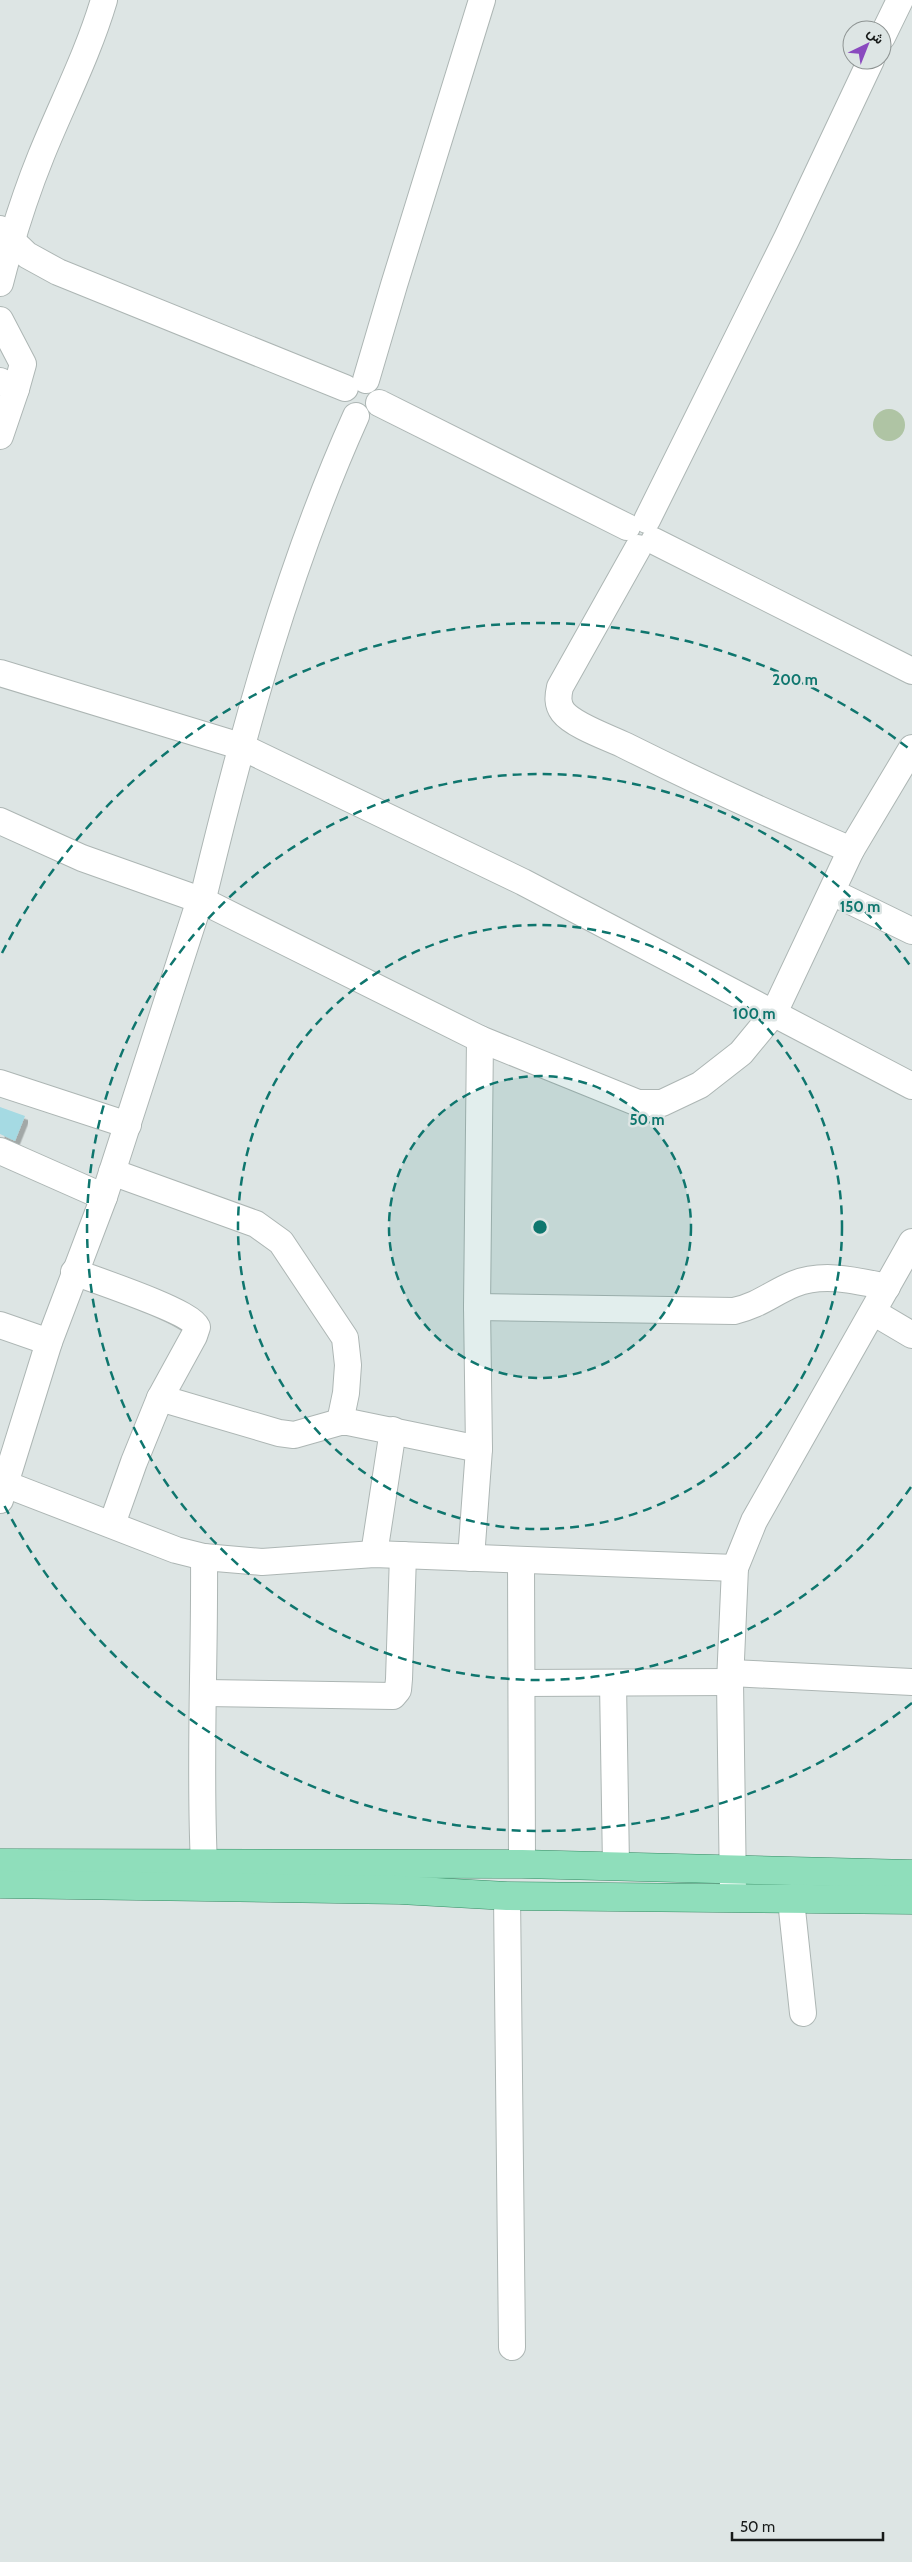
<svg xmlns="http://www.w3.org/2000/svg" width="912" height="2562" font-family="Cabin,Vazirmatn,sans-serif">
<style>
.green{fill:#afc4a4}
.building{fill:#a5dae3;filter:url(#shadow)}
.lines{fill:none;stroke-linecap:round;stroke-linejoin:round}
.minor-casing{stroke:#adb6b4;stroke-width:28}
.major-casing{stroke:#358b64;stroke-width:29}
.minor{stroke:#fff;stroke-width:26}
.major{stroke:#8fdebb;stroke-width:28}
.ring{fill:none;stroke:#0f766e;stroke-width:2.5;stroke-dasharray:9 6}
.centre{fill:#0f766e;stroke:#dde5e4;stroke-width:2.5}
.ring-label{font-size:15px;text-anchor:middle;font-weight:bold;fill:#0f766e;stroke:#dde5e4;stroke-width:5;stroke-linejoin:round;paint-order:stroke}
</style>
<defs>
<filter id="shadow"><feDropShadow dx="4.5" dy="4.5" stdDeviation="0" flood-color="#0004"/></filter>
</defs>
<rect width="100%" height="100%" fill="#dde5e4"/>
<circle class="green" cx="889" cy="425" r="16"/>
<path class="building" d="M0,1107L25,1116L15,1141L0,1134Z"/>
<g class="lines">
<g class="minor-casing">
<g id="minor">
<path d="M882,37L900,0"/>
<path d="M0,229L27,255L58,272L345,388"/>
<path d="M0,283C11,240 24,198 41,156C62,104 88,54 104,0"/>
<path d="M0,320L23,364L16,389"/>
<path d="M366,380L394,285L482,0"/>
<path d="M379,403L627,527"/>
<path d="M0,436L16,389L0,381"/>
<path d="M647,520L787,238L871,60"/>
<path d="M654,541L912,671"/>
<path d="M638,548L560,687C558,696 557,704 563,712C574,726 610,738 626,746C700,783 775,817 851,850"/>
<path d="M0,673L240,746L523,882L912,1086"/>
<path d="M0,821L82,858L189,896"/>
<path d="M205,890C244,729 288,567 356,416"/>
<path d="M832,892L912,931"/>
<path d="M211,905L480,1039L477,1307L479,1449L471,1558"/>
<path d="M480,1039L638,1103H662L700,1085L741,1053L774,1013L851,850L912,748"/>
<path d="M0,1083L128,1125"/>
<path d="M0,1151L104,1197"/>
<path d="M112,1172L256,1224L281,1242L345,1338L348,1365L346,1393L340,1422"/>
<path d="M74,1272C95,1280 190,1311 197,1327L194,1336L160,1398L134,1462L112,1524"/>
<path d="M477,1307L734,1311C760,1305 772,1293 794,1284C824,1272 857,1281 887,1287"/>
<path d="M873,1312L912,1335"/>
<path d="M0,1325L49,1342"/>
<path d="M160,1398L279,1433L294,1435L340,1422H348L479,1449"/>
<path d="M0,1482L176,1550L204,1557L262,1562L374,1554L735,1568"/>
<path d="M0,1500L49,1342L104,1197L196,912"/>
<path d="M374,1554L393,1430"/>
<path d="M521,1560L522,1864"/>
<path d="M731,1673L912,1682"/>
<path d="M522,1683L730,1682"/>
<path d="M613,1683L616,1866"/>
<path d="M205,1693L393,1696L398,1690L399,1679L403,1555"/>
<path d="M204,1864C199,1762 205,1659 204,1557"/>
<path d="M733,1891L730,1682L735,1568L754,1521L912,1242"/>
<path d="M507,1896L512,2347"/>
<path d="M791,1900L803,2013"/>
</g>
</g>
<g class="major-casing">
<g id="major">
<path d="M0,1863L522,1864L912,1874"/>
<path d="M0,1884L400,1890L507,1896L912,1900"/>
</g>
</g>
<use href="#minor" class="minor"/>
<use href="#major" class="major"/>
</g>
<circle cx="540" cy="1227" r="151" fill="#0f766e" fill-opacity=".12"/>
<g class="ring">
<circle cx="540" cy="1227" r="151"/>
<circle cx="540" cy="1227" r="302"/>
<path d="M911 1487A453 453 0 1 1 911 967"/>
<path d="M912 1703A604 604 0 0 1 2 1501M2 953A604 604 0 0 1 912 751"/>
</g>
<circle cx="540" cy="1227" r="8" class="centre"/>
<g class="ring-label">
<text x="795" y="685">200 m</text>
<text x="860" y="912">150 m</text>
<text x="754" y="1019">100 m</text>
<text x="647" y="1125">50 m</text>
</g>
<g transform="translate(867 45) rotate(43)"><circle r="24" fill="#dde5e4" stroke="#8e9493"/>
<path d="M0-4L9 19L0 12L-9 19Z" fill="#8a4abf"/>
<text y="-8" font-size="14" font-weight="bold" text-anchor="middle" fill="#171a19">ش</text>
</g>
<path d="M732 2532v8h151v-8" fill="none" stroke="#171a19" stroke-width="2.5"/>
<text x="740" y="2532" font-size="15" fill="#171a19" stroke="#dde5e4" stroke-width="4" paint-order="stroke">50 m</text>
</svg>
